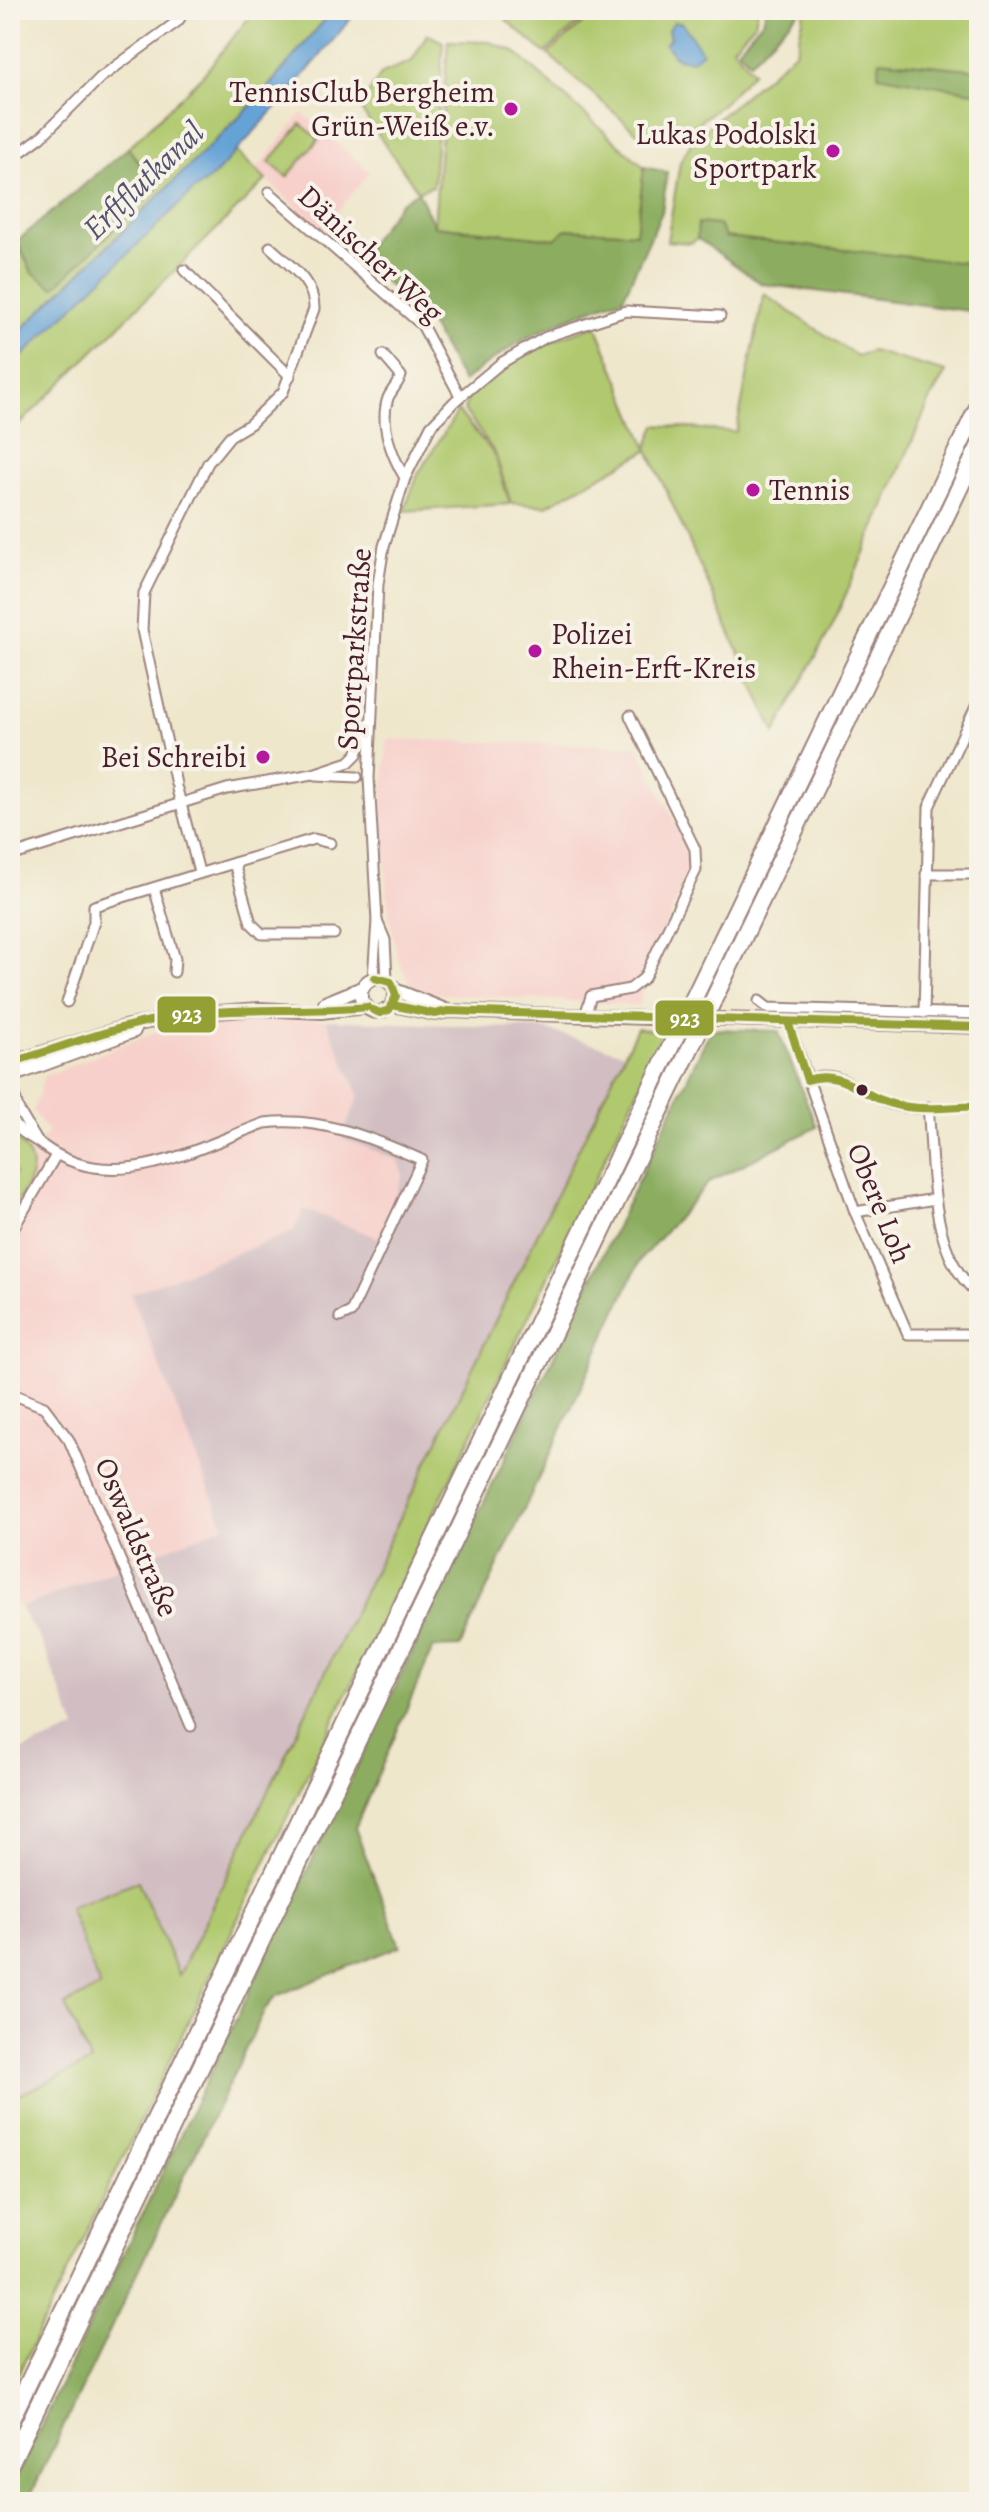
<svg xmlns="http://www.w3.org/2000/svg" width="989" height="2512" font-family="Alegreya,serif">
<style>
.built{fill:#f7d0cb}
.industrial{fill:#d2bec2}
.green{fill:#b0c96e;stroke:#7d744c;stroke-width:2}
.forest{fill:#8cad61;stroke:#6b6646;stroke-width:2}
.water{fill:#65a3d7;stroke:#586181;stroke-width:2}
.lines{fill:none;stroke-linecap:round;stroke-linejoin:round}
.street-casing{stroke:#9c837c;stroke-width:13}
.secondary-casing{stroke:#9c837c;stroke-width:16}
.highway-casing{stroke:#9c837c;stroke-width:20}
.street{stroke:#fff;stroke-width:9}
.secondary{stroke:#fff;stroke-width:12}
.highway{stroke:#fff;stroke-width:16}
.secondary-bridge-casing{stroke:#9c837c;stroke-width:16;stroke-linecap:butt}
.secondary-bridge{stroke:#fff;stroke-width:12}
.bus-1-casing{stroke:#f7f3e8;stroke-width:14}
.bus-1{stroke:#95a034;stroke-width:8}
.poi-dot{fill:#b5179e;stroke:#f7f3e8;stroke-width:3}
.bus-dot{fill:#4a1f2b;stroke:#f7f3e8;stroke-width:3}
.labels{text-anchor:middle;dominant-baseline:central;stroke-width:8;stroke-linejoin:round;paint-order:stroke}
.poi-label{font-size:30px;fill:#4a1f2b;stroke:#f7f3e8;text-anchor:end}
.street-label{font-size:30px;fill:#4a1f2b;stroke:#f7f3e8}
.water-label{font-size:32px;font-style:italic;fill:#555470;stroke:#f7f3e8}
.line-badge{stroke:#f7f3e8;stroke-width:3}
.badge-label{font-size:22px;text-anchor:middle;font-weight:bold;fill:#fff}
</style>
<rect width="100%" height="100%" fill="#f7f3e8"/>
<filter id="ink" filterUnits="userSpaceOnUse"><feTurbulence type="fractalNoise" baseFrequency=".0125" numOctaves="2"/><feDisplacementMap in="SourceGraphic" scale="16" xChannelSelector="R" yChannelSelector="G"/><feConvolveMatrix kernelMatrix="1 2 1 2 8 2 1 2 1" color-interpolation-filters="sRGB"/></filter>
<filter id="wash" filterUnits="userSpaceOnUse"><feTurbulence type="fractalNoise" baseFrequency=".006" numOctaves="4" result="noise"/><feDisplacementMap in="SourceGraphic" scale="32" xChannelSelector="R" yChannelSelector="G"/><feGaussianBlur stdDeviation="1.8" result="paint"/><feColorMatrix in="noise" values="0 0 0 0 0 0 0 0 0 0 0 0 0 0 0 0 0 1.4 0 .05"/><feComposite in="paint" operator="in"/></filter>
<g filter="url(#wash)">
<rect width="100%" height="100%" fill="#efe7cc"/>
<g class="built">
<path d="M302,113L370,172L322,230L256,170Z"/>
<path d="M387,739L637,746L692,856L638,1005L432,993L410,984L398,959L389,915L382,816Z"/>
<path d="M251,1017L326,1020L359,1097L341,1138L398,1160L403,1176L378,1238L293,1232L132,1294L224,1526L20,1608L10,1596V1133L30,1153L48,1132L33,1111L44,1076L163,1029Z"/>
</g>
<path class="industrial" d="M326,1020L544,1029L624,1053L179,1976L70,1907L100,1987L91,2062L10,2099V1755L76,1729L41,1641L20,1608L224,1526L131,1294L293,1232L304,1209L378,1238L403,1176L398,1160L341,1138L359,1096Z"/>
<g class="green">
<path d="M255,10H333L258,99L10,341V231L32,272L157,187L128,148L204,74Z"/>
<path d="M524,10H594L545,53L506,20Z"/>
<path d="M598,10H758L755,23L733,47L753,72L722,104L690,129L644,139L548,54Z"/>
<path d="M805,10H979V301L698,238L691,243L667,241L680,162L693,140L796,51Z"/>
<path d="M427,34L443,42L433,186L418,191L359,107L382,73L412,61Z"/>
<path d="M448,41L490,42L514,51L644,167L637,233L566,229L556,239L434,226Z"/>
<path d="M301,124L319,139L287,177L269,162Z"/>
<path d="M235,150L266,180L10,434V368Z"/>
<path d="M764,294L857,356L872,351L946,372L931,398L832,626L775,733L648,450L546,506L511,503L495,453L464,410C471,371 562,336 596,325L647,448L656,425L736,432Z"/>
<path d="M458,411L494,454L510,504L404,511L418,474Z"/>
<path d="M637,1028L666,1032L10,2391V2099L91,2062L65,2005L100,1987L69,1907L138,1881L179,1975Z"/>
<path d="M10,1133C47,1165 30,1178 10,1215V1178L15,1174L10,1161Z"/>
</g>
<g class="forest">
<path d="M765,10H801L750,62L738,49L764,19Z"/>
<path d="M880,60L979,70V93L878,75Z"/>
<path d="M128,148L158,187L54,288L32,272L17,241Z"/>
<path d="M644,167L667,172L662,212L623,298C558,320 516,339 463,382L431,326L409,302L357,259L401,202L418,191L434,226L555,239L566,229L636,233Z"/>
<path d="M698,223L719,225L725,237L966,263L979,236V306L976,312L762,284L697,238Z"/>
<path d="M711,1029L778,1031L817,1127L709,1182L640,1260L460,1647L433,1648L355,1828L400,1946L276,1996L265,2009L27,2502H10V2490Z"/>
</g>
<g class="water">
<path d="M333,10H358L291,91L214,176L194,190L10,368V341L258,99Z"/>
<path d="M674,22L683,24L702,52L691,61L675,57L665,44L670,39L668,30Z"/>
</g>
</g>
<g filter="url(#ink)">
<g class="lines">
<g class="street-casing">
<g id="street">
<path d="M22,151L41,137L100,78L178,21L185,10"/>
<path d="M269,192L422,325L460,396"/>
<path d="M184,270L290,376"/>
<path d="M383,355L401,376C398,384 391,391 388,398C379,424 392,456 405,478"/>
<path d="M316,775L357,777"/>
<path d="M176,784L142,630L144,593L208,463L230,436L250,424L283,392L314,309C315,282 289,265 270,247"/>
<path d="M177,789L199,872"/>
<path d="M10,856L227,789L313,774L349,762L357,754L368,724"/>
<path d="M234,863L314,839L330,843"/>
<path d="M926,874H979"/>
<path d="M154,888L175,959L174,972"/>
<path d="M377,921L385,940L387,980"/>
<path d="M373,978L377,921L369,778L378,584L384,546L405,478L431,426L454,402L501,363L546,337L626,311L720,316"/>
<path d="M759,1001L768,1008L979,1014"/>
<path d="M67,1002L94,922V906L234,863L251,923L262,934H334"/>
<path d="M924,1013L929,807L979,700"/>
<path d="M585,1016L591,996L630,989L644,978L696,870L695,849L630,716"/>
<path d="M788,1022L855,1212L908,1334H979"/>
<path d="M807,1080C838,1065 862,1095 890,1104C917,1112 951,1107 979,1106"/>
<path d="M12,1086L18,1109L37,1141"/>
<path d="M928,1107C934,1164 928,1257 979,1294"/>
<path d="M10,1118C19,1133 30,1136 42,1145C113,1198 193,1149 265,1123C319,1116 372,1138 422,1160L351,1312L340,1317"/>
<path d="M855,1212L935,1199"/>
<path d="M10,1234L56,1155"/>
<path d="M10,1393L44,1407L69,1440L191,1726"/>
</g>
</g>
<g class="secondary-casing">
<g id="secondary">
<circle cx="378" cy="995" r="17"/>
<path d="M395,990L448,1011"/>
<path d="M325,1003L362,988"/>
<path d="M392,1005L435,1014L448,1011L648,1018"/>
<path d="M726,1019L979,1027"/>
<path d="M13,1062L128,1026L189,1014L260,1009L321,1012L367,1007"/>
<path d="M17,1074L134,1031"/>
</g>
</g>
<g class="highway-casing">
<g id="highway">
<path d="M10,2421L979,405"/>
<path d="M10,2464L979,447"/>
</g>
</g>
<use href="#street" class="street"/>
<use href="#secondary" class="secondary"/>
<use href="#highway" class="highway"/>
<g class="secondary-bridge-casing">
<path id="secondary-bridge" d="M648,1018L726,1019"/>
</g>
<use href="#secondary-bridge" class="secondary-bridge"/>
<g class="bus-1-casing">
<g id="bus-1">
<path d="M392,1005L435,1014L448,1011L979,1027"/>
<path d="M373,1010L380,1013L389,1010L396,996L391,982L375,978"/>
<path d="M788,1022L807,1080C843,1068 863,1098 896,1105C923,1111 952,1107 979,1106"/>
<path d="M13,1062C71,1044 129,1021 190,1014C249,1007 308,1013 367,1007"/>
</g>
</g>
<use href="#bus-1" class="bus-1"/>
</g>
</g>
<g class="poi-dot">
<circle cx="511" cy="109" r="8"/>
<circle cx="833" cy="151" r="8"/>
<circle cx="753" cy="490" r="8"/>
<circle cx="535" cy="651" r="8"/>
<circle cx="263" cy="757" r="8"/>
</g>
<circle class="bus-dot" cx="862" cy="1090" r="7"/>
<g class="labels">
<g class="poi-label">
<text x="495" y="92">TennisClub Bergheim<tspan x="495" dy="34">Grün-Weiß e.v.</tspan></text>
<text x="817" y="134">Lukas Podolski<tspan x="817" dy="34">Sportpark</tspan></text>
<text x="769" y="490" text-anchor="start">Tennis</text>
<text x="551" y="634" text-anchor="start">Polizei<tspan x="551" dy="34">Rhein-Erft-Kreis</tspan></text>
<text x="247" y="757">Bei Schreibi</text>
</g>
<g class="street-label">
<text transform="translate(371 254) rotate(43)">Dänischer Weg</text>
<text transform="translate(354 649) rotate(-86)">Sportparkstraße</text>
<text transform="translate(880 1203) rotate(68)">Obere Loh</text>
<text transform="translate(137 1537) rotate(67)">Oswaldstraße</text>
</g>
<g class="water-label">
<text transform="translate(143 180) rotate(-44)">Erftflutkanal</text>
</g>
</g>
<g class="line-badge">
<rect x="156" y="995" width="61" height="39" rx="8" fill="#95a034"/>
<rect x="654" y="999" width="61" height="38" rx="8" fill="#95a034"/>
</g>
<g class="badge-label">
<text x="187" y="1022">923</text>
<text x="685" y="1026">923</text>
</g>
<rect width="989" height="2512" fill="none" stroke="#f7f3e8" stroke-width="40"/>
</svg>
